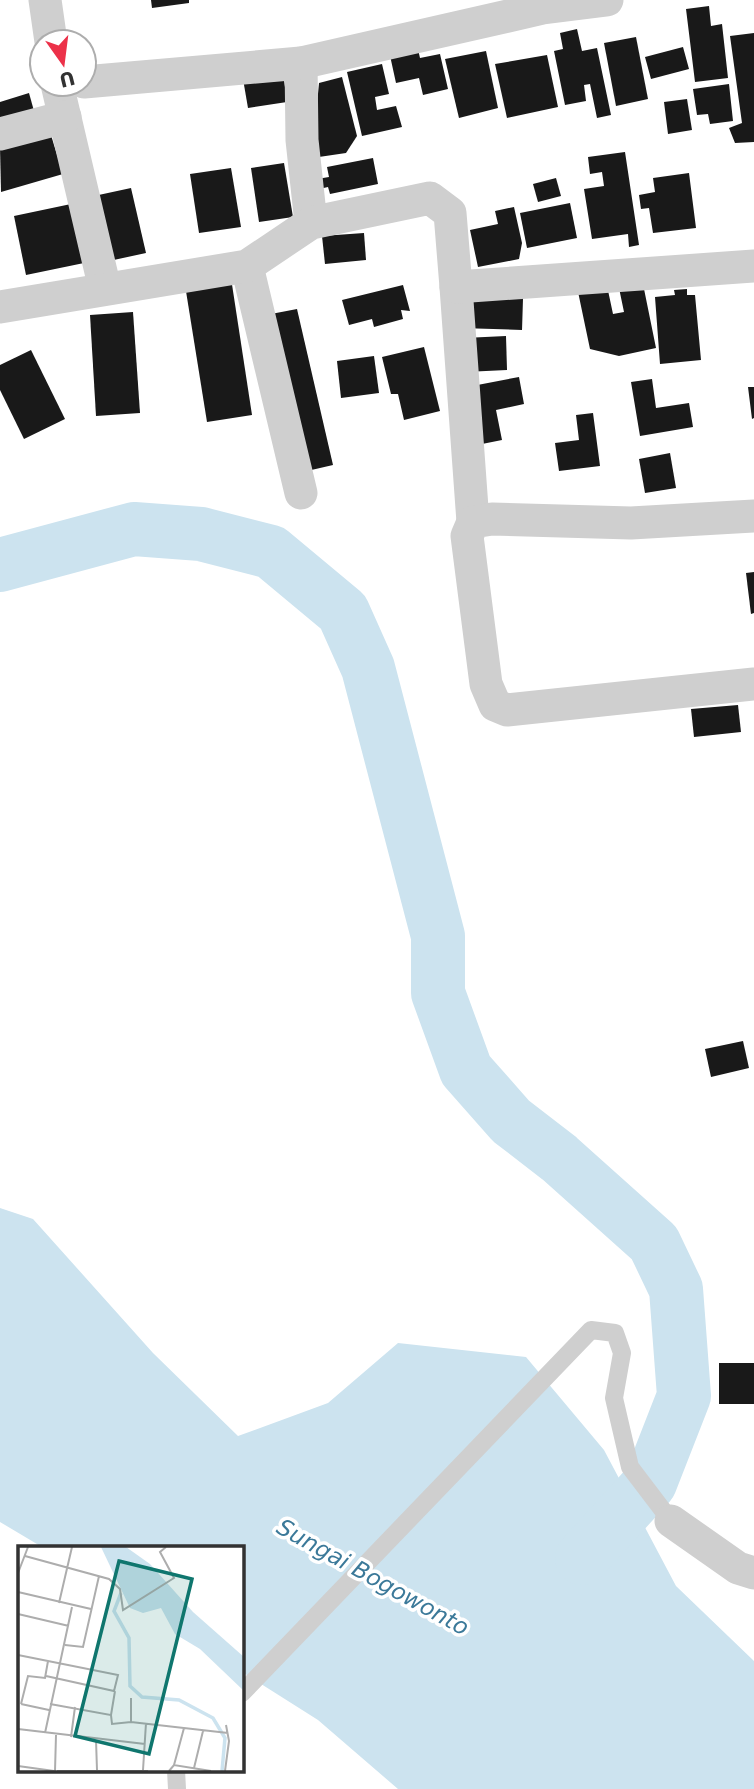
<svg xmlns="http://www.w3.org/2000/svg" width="754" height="1789" font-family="'DejaVu Sans',sans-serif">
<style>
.water{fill:#cce3ef}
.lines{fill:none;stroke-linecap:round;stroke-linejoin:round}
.river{stroke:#cce3ef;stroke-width:54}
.building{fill:#191919}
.lane{stroke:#cfcfcf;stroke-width:18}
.street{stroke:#cfcfcf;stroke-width:33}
.labels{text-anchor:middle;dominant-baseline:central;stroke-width:7;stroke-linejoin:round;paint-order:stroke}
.water-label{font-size:23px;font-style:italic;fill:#3b7999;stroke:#fff}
.inset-river{fill:none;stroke:#cce3ef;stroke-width:3.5}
.inset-road{fill:none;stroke:#adadad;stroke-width:2}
.view{fill:#0f766e;fill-opacity:0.15;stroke:#0f766e;stroke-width:3.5}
.inset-edge{fill:none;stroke:#323232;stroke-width:3.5}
</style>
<rect width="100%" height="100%" fill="#fff"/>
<path class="water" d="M0,1208L33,1219L153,1353L238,1436L328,1403L398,1343L526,1357L604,1450L676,1586L754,1661V1789H398L318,1720L242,1672V1548L42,1547L0,1522Z"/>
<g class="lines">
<path class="river" d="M0,565L134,529L201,534L271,552L343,612L368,668L438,936V993L466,1070L511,1121L559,1158L654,1243L676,1289L684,1396L650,1483L582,1558"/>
</g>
<g class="building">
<path d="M151,0H189V3L152,8Z"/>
<path d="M709,6L711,26L722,24L728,78L695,82L686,9Z"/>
<path d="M577,29L582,51L597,48L611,115L597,118L590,84L584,85L586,101L565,105L554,51L563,49L560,33Z"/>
<path d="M754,33V142L735,143L729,128L742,123L730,36Z"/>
<path d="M636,37L648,99L616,106L604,43Z"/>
<path d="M417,45L420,58L440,54L448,89L423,95L419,78L396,83L389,51Z"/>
<path d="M683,47L689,69L651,79L645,57Z"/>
<path d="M486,51L498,108L459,118L445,59Z"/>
<path d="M547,55L558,107L507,118L495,64Z"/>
<path d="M382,64L389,94L375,97L377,110L396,106L402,127L362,136L347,72Z"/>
<path d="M283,73L287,102L248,108L243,79Z"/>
<path d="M342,77L357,136L346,153L312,158L319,83Z"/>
<path d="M729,84L733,121L710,124L708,114L697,115L693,89Z"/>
<path d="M29,93L34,111L0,121V102Z"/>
<path d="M687,99L692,130L668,134L664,102Z"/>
<path d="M50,132L63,174L1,192L0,147Z"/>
<path d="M625,152L639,245L629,247L628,234L592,239L584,189L604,186L602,172L590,174L588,157Z"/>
<path d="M373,158L378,184L330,194L328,187L319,189L317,179L329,177L327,167Z"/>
<path d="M284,163L293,217L259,222L251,168Z"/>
<path d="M231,168L241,227L199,233L190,174Z"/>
<path d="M689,173L696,228L653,233L649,208L641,209L639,195L655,192L653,178Z"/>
<path d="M556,178L561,196L538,202L533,184Z"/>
<path d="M131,188L146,253L109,261L94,196Z"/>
<path d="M570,203L577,238L527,248L520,213Z"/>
<path d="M71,204L84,263L26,275L14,216Z"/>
<path d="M514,207L522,243L519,259L478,267L470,230L498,224L495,211Z"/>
<path d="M364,233L366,260L325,264L322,236Z"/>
<path d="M231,278L252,415L207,422L185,285Z"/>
<path d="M606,281L613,314L624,312L619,288L643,284L656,348L619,356L590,349L577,287Z"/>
<path d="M403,285L410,311L401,310L403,319L374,327L372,319L349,325L342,300Z"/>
<path d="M687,289V295H695L701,360L660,364L655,297L675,295L674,290Z"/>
<path d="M461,296L523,298L522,330L460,328Z"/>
<path d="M297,309L333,465L307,471L271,314Z"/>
<path d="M133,312L140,413L96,416L90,315Z"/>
<path d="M506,336L507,370L465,372L464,338Z"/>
<path d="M424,347L440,411L404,420L398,394H391L382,357Z"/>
<path d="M31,350L65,419L24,439L0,390V365Z"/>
<path d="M374,356L379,393L341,398L337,361Z"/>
<path d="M519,377L524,404L496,410L502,440L477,445L467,387Z"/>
<path d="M652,379L656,408L689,403L693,427L640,436L631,382Z"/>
<path d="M748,387H754V418L752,419Z"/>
<path d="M593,413L600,466L559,471L555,443L579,440L576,415Z"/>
<path d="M670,453L676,488L645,493L639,459Z"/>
<path d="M754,572V613L751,614L746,573Z"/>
<path d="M738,705L741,732L694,737L691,709Z"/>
<path d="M743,1041L749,1068L711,1077L705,1049Z"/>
<rect x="719" y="1363" width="35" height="41"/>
</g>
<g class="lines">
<g class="lane">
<path d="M242,1693L591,1330L615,1333L622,1353L614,1398L630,1467L671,1521"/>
<path d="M176,1770L177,1789"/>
</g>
<g class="street">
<path d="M45,0L51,42"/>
<path d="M301,63L302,140L311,223"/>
<path d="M84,82L301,63L543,8L607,0"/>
<path d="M57,84L105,289"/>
<path d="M0,134L65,117"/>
<path d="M247,266L301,493"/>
<path d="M456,287L473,522"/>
<path d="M0,307L247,266L311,223L430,198L450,213L456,287L754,266"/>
<path d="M754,516L631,523L492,519L473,522L467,536L486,684L495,705L507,710L754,684"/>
<path d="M671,1521L738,1568L754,1573"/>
</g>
</g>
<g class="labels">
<g class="water-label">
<text transform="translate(373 1577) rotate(29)">Sungai Bogowonto</text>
</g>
</g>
<g transform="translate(18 1546)">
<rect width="226" height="226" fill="#fff"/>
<path d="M83,1H108L132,18L175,66L226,111V145L182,103L157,88L143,62L125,67L112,62Z" fill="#cce3ef"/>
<path class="inset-river" d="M103,47L96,65L111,92L112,140L124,151L161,154L195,172L207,192L204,225"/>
<path class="inset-road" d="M7,10L91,33L102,43L105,64L156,32L142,6L148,1M0,27L10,1M0,46L73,63M41,57L54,1M0,68L51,80M47,99L65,101L81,30M0,109L100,129L96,145L28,130M3,158L10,130L27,132L30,115M3,158L31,164M32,158L93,169L94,178L113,176L210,187M93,169L97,145M113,176V152M0,183L127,198M27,187L54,61M53,191L57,161M78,194L79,224M156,219L166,182M0,220L36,225M176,222L185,185M125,224L128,177M37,225L38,189M39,225H130M151,225L156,219L193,225M207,225L211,195L208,179"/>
<path class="view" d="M101,15L174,33L131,208L57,190Z"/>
<rect width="226" height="226" class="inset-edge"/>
</g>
<g transform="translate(63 63) rotate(166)"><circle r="33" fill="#ffffff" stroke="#adadad" stroke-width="2"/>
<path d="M0-5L12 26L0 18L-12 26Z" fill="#ec3149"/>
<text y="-10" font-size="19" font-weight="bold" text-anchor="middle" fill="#323232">U</text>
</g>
</svg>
